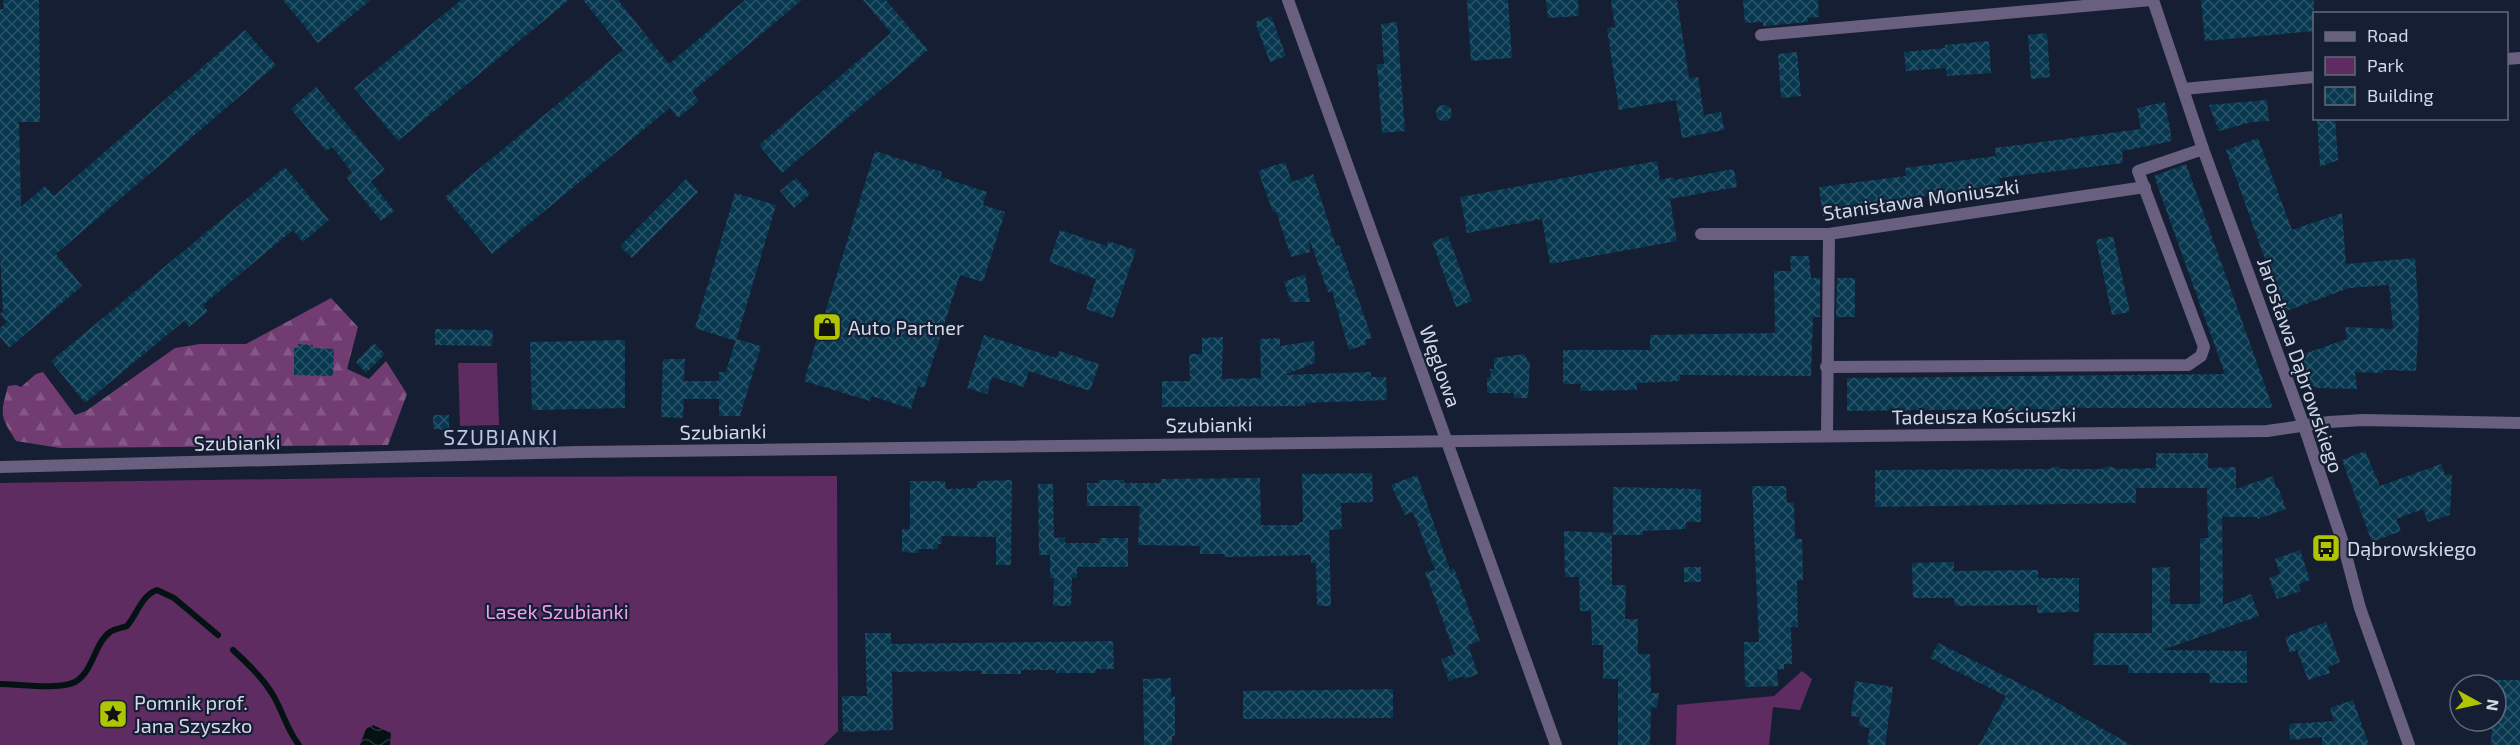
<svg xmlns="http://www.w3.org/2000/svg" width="2520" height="745" font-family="'Exo 2',sans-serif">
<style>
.forest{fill:url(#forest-firs)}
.park{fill:#5f2c61}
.water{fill:url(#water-waves)}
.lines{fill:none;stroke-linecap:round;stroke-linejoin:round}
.stream{stroke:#041214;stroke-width:6}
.building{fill:url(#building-cross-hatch)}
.minor{stroke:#68607e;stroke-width:12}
.labels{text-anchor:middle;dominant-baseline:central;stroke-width:4.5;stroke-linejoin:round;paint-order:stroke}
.street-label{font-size:20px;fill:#d2d9e7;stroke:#151e33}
.poi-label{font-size:20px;fill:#d2d9e7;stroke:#151e33;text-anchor:start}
.park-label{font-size:20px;fill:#eea0ef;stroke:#151e33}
.neighbourhood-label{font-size:21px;letter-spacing:1.5px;fill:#bbc8e5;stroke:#151e33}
</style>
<defs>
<pattern id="forest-firs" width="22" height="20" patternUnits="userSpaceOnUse" patternTransform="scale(1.5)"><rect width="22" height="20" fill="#713c72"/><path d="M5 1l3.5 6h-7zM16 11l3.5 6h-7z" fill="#845886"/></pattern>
<pattern id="water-waves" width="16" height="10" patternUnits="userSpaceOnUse" patternTransform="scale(1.5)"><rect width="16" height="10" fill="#041214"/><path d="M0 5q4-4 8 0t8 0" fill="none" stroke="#283436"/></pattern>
<pattern id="building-cross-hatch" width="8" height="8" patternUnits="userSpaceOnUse" patternTransform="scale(1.5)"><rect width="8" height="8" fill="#083850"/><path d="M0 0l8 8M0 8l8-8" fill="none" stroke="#2b5469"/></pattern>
</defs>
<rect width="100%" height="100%" fill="#151e33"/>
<path class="forest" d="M331,298L358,327L347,369L369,379L386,361L407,394L388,445L60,448L16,441C0,416 0,415 8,386L16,385L21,387L36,374L43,372L75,415L86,411L175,348L200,344H246Z"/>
<g class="park">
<path d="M458,363H497L499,425L460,426Z"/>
<path d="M837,476L838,731L824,745H0V483L421,477Z"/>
<path d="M1802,671L1812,679L1800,710L1773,707L1769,745H1676L1677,705L1774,696Z"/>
</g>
<path class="water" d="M373,725L391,733L390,745H360L366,729Z"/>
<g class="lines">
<g class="stream">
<path d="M233,650C247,663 263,678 273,695C283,712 287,730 299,745"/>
<path d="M0,684C18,684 60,690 75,682C93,672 94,644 110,632C114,629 122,628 127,626C137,614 142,595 157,590L174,598L218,635"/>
</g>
</g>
<g class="building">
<path d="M3,0H39L40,122H19L21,207L45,186L54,196L245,30L276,65L56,254L82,286L9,348L0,337V328L7,322L0,314L3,311L0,255V9H4Z"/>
<path d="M283,0H371L318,43Z"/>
<path d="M461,0H569L398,141L354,88Z"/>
<path d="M583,0H618L669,64L745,0H802L692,92L699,101L678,118L670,108L492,254L445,197L623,50Z"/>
<path d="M863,0H886L928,50L782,173L759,145L891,33Z"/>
<path d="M1467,0H1508L1512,58L1471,61Z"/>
<path d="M1546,0H1578L1579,16L1548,18Z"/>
<path d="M1611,0H1677L1689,78L1698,77L1704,115L1721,112L1724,130L1682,138L1676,100L1619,110L1607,28L1615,27Z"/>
<path d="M1743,0H1818L1819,17L1807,18L1808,22L1763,26V22L1745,23Z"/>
<path d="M2201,0H2314V31L2205,41Z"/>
<path d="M1271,16L1286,56L1270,62L1255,22Z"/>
<path d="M1397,22L1405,131L1382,133L1377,64H1384L1381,24Z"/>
<path d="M2047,33L2050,77L2031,79L2028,35Z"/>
<path d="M1989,41L1991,73L1947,76L1946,68L1906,71L1904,52L1945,48V45Z"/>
<path d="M1797,52L1801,96L1781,98L1778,54Z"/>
<path d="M316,87L385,170L371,181L394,211L381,221L346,177L352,172L332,147L326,151L291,109Z"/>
<path d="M2267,100L2269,121L2252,122L2219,131L2209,105Z"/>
<path d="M2165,102L2172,141L2122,151L2123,163L1999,178L2000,186L1909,198L1910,205L1823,216L1819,187L1906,176L1905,168L1996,156L1995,148L2141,129L2137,108Z"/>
<circle cx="1444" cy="113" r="8"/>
<path d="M2317,118H2335L2338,160L2320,167Z"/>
<path d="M2258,138L2292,230L2342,213L2346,264L2415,258L2419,317L2416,371L2383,370V373L2355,372L2357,389L2316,388L2311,384L2301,355L2347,339L2345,327L2393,329L2389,285L2349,288L2284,312L2226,150Z"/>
<path d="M875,151L942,172L941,177L987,192L983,205L1005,212L983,282L960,275L924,388L918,386L911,409L872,396L870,401L804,381Z"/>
<path d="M1657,161L1660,180L1674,177V180L1734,169L1737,187L1670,199L1677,241L1550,264L1542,219L1467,233L1460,197Z"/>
<path d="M1285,162L1292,182L1313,174L1336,246L1339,245L1372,338L1365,340L1367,344L1349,350L1332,292H1328L1309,238L1310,252L1291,257L1276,211L1273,212L1258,171Z"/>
<path d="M2186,164L2273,408H2063L2059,412H2053L2043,409H2021L2018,413H2012L2008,409L1847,411V378L2225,374L2154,176Z"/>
<path d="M285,167L329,220L303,242L293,230L203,305L208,311L189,327L184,321L85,403L51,361Z"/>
<path d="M796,178L810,194L794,208L780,191Z"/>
<path d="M686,179L698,192L632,258L620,246Z"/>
<path d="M735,193L776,205L736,341L695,328Z"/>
<path d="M1060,230L1107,246L1108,241L1136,250L1113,318L1086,309L1096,279L1049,262Z"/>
<path d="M1448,236L1472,301L1456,307L1432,242Z"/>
<path d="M2113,236L2130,312L2112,315L2096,240Z"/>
<path d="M1790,256H1809L1811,278H1820V317H1813L1811,376L1680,375V381L1637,383V390L1580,391L1581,384H1563V350H1650V335L1775,333L1774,271H1791Z"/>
<path d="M1305,274L1310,302H1291L1284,282Z"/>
<path d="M1837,278H1855V317H1836Z"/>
<path d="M435,329L493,330L492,346L435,345Z"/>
<path d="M984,335L1056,358L1059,351L1099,364L1090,391L1029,371L1024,387L992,377L987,394L967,388Z"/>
<path d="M1223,337L1222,379L1261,378L1260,339L1280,338V346L1314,341L1315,363L1284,375L1371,372V377H1386L1387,400L1305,403V406L1162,407V381H1190L1189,354H1202V338Z"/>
<path d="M736,339L761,346L740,416H719V399H684L683,418L661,417L663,359H685L684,381H719V372H726Z"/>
<path d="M625,340V408L532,410L530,342Z"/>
<path d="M374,343L385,354L366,373L356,362Z"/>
<path d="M298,344L313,345V348L334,349L333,376L294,375V348H298Z"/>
<path d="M1524,354L1530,363L1528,398H1514V393H1487V377H1491L1490,369H1494V358Z"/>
<path d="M433,415H449V430L433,429Z"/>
<path d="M2365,451L2380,486L2441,464L2445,475L2452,474L2450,515L2428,522L2423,509L2396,519L2401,531L2372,542L2342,460Z"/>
<path d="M2156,453H2208V468L2236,467V489L2273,476L2276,488L2278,487L2286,509L2258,519L2257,517H2222L2223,605L2251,594L2259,616L2162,650L2247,651V683H2210L2209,673H2128L2129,665H2093L2094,633H2152V568L2170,567V604H2200V538H2208L2207,488H2136V503L1875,507V470L2050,469L2056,466L2062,469H2101L2108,466L2117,469L2156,468Z"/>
<path d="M1372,473L1373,502L1341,503L1342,529L1329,530L1331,606H1317L1316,563H1311V555L1224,557V554H1200V546L1138,545L1140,506H1087V483H1098L1099,480H1124V483H1161V479L1260,478L1261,525H1299V522H1303L1302,474Z"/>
<path d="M1417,475L1450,570L1454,568L1480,641L1468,645L1478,674L1464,679L1463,676L1449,681L1441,659L1455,654L1425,572L1435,570L1413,512L1405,515L1391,485Z"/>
<path d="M1012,480L1011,565H996V537L942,536V544H938V549H919V553L902,552V529H910V481H945L946,489L977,488V481Z"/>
<path d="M1038,484H1053L1054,538L1065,537V543H1099V538H1128V567H1077V578H1072L1071,606H1053L1054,578H1050V555H1039Z"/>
<path d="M1752,486H1786L1787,503L1794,502L1795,539H1802L1803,580L1797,581L1798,627H1791L1792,664H1784V670L1777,669L1778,686L1745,687L1744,642H1759Z"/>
<path d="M1613,487L1701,489V522H1686V529L1643,531V535H1613Z"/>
<path d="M1564,531L1612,533V585H1626L1625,619H1638V654H1650L1651,693H1659L1657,707L1651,708L1650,745H1618V679H1603V645H1592L1591,611H1580L1579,577H1565Z"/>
<path d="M2300,550L2310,580L2299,584L2301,591L2277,599L2269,578L2280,574L2275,559Z"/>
<path d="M1954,562V571L2038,570V578H2079V612L2037,613V605L1955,606L1954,598H1913L1912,563Z"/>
<rect x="1684" y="567" width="17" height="15"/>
<path d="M2326,622L2340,662L2328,667L2330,673L2308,680L2297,650L2290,653L2285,637Z"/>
<path d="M865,633H891V644L1113,641L1114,669H1096V673H1056L1057,670H1021V674H981L982,671L892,672L893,730L843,732L842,696H867Z"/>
<path d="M1938,643L2047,697L2131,745H1979L2006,696L1930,658Z"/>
<path d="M1171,678V697L1175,696V736H1172V745H1144L1143,679Z"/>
<path d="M2496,680H2520V745H2491L2492,721H2496Z"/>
<path d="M1855,681L1893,687L1885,745H1867L1870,728L1859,726L1860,717L1851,716Z"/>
<path d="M1393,689V718L1243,719V691Z"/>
<path d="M2353,700L2369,745H2322V737L2290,740L2289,724L2334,721L2330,708Z"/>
</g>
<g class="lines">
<g class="minor">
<path d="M1288,0L1556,745"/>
<path d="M2153,0L2203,149L2304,426L2342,540L2360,608L2409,745"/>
<path d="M1761,35L2151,0"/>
<path d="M2506,59L2520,58"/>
<path d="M2183,89L2314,77"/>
<path d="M1701,234H1829L2145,187"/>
<path d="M1826,367L2188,365L2201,356L2204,347L2138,171L2203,149"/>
<path d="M1827,436L1829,234"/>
<path d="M0,467L579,452L2267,431L2329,422L2363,420L2520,423"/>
</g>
</g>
<defs>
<g id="shop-square" transform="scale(1.5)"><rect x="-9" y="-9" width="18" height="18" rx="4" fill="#b0c501" stroke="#151e33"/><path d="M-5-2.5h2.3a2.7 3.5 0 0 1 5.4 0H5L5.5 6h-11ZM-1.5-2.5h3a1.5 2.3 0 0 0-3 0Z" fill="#111"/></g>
<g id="bus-square" transform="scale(1.5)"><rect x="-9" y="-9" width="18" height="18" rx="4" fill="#b0c501" stroke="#151e33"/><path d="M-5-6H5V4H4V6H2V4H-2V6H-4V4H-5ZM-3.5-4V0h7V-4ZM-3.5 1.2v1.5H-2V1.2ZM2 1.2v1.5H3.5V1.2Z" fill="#111"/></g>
<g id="sight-square" transform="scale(1.5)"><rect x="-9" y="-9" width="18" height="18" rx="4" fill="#b0c501" stroke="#151e33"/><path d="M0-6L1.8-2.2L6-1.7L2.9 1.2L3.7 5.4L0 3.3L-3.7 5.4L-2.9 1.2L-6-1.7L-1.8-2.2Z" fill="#111"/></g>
</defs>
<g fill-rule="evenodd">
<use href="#shop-square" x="827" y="327"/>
<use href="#bus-square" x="2326" y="548"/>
<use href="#sight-square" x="113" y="714"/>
</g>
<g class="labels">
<g class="street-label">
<text transform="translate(1921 199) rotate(-8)">Stanisława Moniuszki</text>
<text transform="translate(2301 365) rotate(71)">Jarosława Dąbrowskiego</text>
<text transform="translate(1441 366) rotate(70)">Węglowa</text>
<text transform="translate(1984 415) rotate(-1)">Tadeusza Kościuszki</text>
<text transform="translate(1209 424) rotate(-1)">Szubianki</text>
<text transform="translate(723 431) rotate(-1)">Szubianki</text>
<text transform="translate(237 442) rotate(-1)">Szubianki</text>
</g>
<g class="poi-label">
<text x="848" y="327">Auto Partner</text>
<text x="2347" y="548">Dąbrowskiego</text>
<text x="134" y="702">Pomnik prof.<tspan x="134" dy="23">Jana Szyszko</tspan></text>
</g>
<g class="park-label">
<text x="557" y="611">Lasek Szubianki</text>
</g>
<g class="neighbourhood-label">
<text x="501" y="436">SZUBIANKI</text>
</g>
</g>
<rect x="2313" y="12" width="195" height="108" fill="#151e33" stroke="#61697b" stroke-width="1.5"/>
<rect x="2325" y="32" width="30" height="9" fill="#68607e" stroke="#61697b" stroke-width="1.5"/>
<text x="2367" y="42" font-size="18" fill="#d2d9e7">Road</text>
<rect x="2325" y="57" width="30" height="18" fill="#5f2c61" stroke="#61697b" stroke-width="1.5"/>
<text x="2367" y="72" font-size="18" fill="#d2d9e7">Park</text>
<rect x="2325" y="87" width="30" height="18" fill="url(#building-cross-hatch)" stroke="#61697b" stroke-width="1.5"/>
<text x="2367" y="102" font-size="18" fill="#d2d9e7">Building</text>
<g transform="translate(2478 703) rotate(98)"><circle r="28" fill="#151e33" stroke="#61697b" stroke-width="1.5"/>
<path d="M0-4.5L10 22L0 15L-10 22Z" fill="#b0c501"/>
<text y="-9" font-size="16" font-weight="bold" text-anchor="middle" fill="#d2d9e7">N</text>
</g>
</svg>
